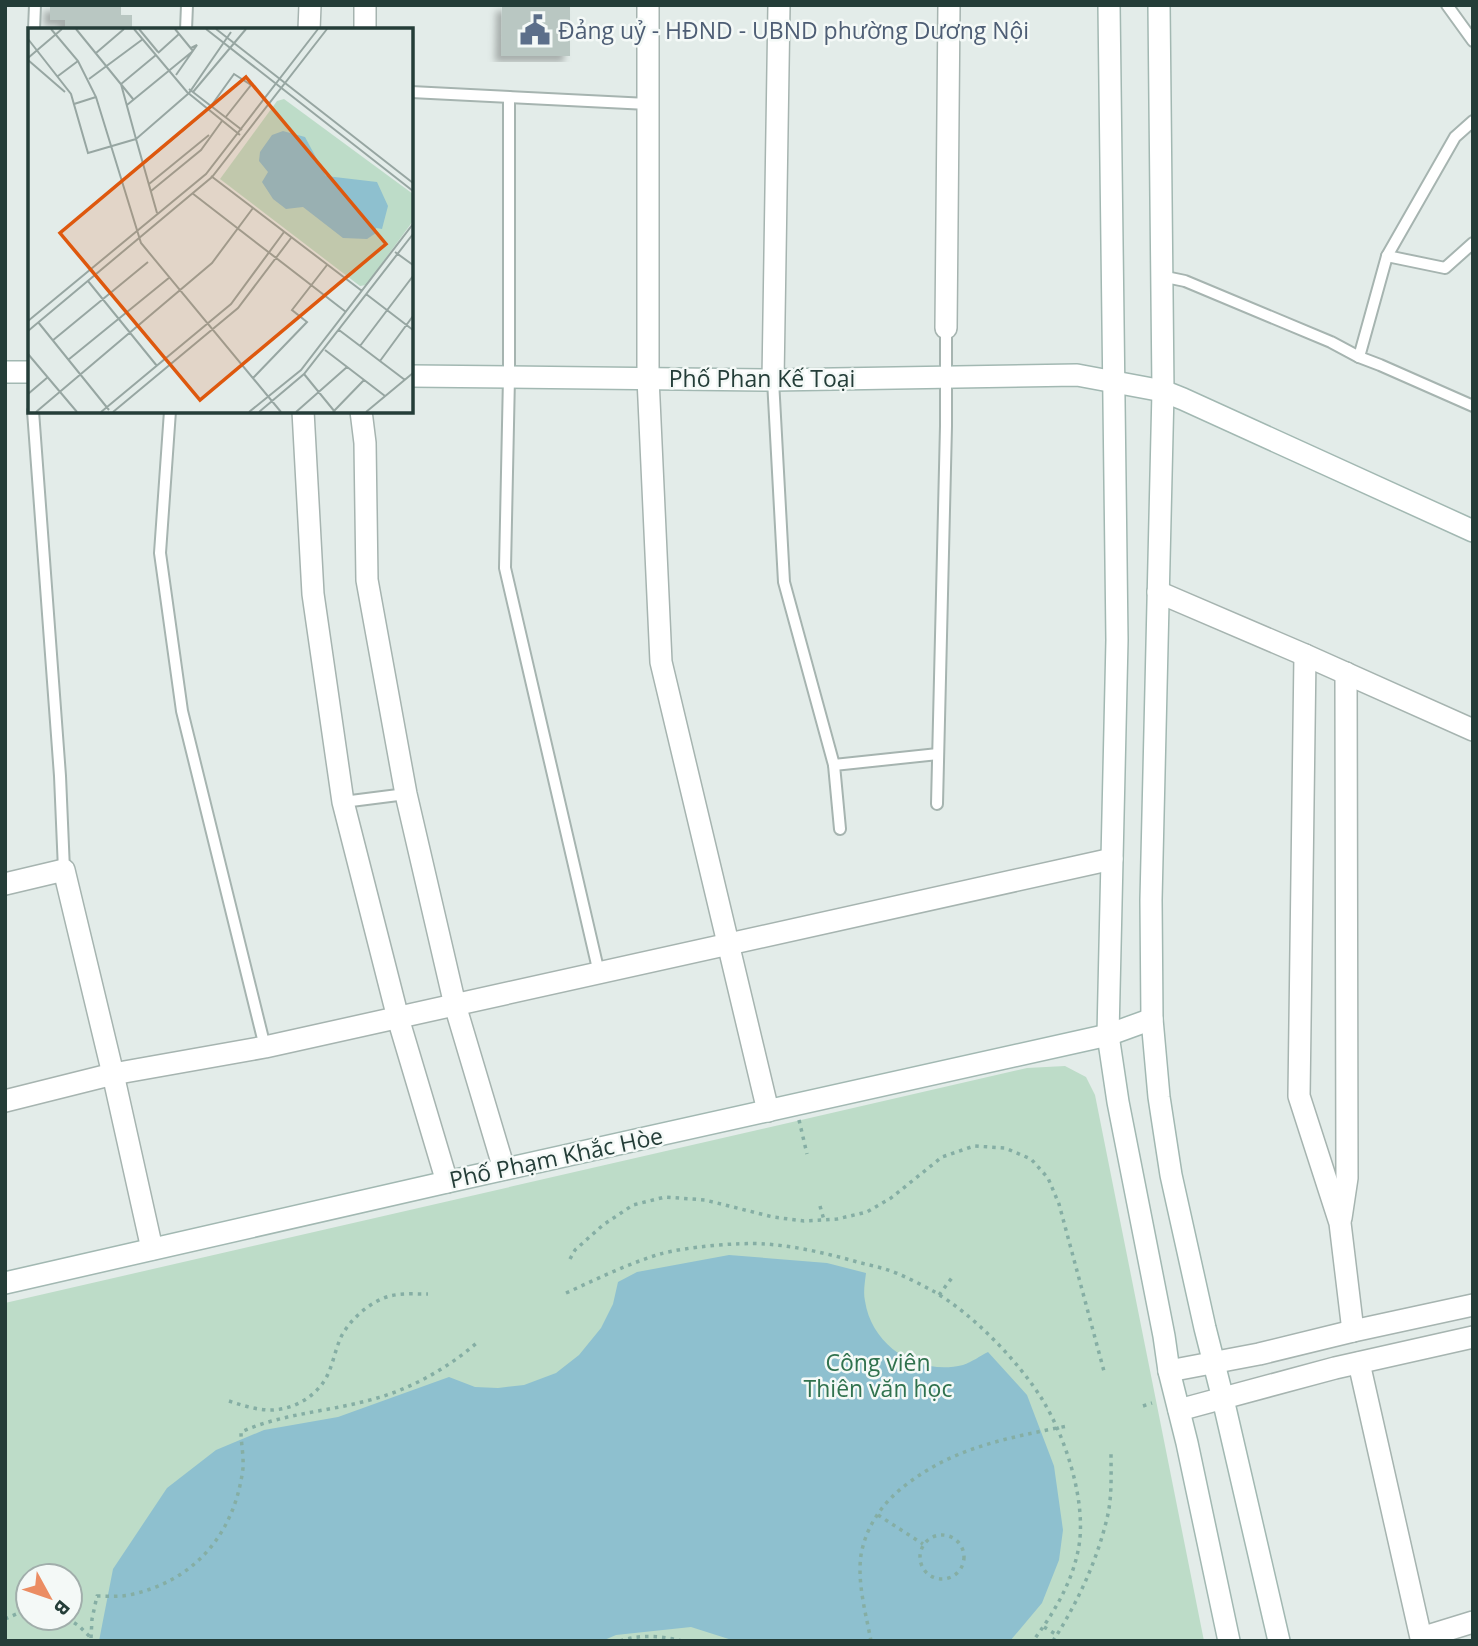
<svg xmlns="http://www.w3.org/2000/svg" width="1478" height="1646" font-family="'Open Sans',sans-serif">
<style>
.green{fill:#bddcc8;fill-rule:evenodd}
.water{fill:#8ec0cf}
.building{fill:#b9c7c2;filter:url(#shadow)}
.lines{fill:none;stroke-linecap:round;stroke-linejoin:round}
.lane-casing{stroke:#a6b4b0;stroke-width:14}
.street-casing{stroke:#a6b4b0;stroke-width:24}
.secondary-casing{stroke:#a2b8b2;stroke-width:24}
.path{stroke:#85aea4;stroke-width:3.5;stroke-dasharray:3.5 5;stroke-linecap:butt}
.lane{stroke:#fff;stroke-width:10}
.street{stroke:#fff;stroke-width:21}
.secondary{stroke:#fff;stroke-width:21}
.labels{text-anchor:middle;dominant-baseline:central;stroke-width:5;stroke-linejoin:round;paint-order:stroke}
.service-label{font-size:23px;fill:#4e5e75;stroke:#f4f9f7;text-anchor:start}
.street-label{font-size:23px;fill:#243d38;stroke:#f4f9f7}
.park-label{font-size:23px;fill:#30724e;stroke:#f4f9f7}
.inset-road{fill:none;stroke:#97a6a2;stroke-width:2}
.view{fill:#de580e;fill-opacity:0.15;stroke:#de580e;stroke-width:3.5}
.inset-edge{fill:none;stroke:#243d38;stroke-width:3.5}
</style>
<defs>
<filter id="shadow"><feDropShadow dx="-6" dy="6" stdDeviation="3.5" flood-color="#0004"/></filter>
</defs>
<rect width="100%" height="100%" fill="#e3ece9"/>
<path class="green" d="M1065,1066L1086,1077L1095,1095L1204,1641H5V1303L1027,1068ZM28,1576H70V1618H28Z"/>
<path class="water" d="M729,1255L827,1263L866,1273C865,1282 863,1292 865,1301C872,1347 919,1376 963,1365C972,1362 980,1356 988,1352L1027,1395L1054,1466L1063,1530L1059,1560L1042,1603L1010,1641H735L691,1627L616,1635L602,1641H99L113,1569L167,1488L216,1450L264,1430L338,1417L449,1377L475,1387L498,1388L524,1385L556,1373L579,1355L601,1328L613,1304L618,1282L637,1272Z"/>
<g class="building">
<path d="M50,5H121V15H132V30H65V20H50Z"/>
<path d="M502,5H570V56H501Z"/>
</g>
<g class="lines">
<g class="lane-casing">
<g id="lane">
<path d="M1447,5L1473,41"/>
<path d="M34,30L35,5"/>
<path d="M186,30L187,5"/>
<path d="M411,92L648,104"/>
<path d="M509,97V377L505,568L599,973"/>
<path d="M1473,121L1455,137L1387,256L1359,357L1380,365L1473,406"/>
<path d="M1387,256L1445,268L1473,243"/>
<path d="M1161,276L1185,281L1331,342L1359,357"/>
<path d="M773,380L784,582L834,765"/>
<path d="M33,411L60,776L64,870"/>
<path d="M170,411L160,553L182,711L265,1047"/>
<path d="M343,802L406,794"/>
<path d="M937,804L946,426V328"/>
<path d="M840,829L834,765L938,754"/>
</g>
</g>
<g class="street-casing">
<g id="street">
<path d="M648,5V378L661,662L768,1111"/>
<path d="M309,30L310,5"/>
<path d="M365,30V5"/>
<path d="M946,328L949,5"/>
<path d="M773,380L779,5"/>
<path d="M303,411L313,594L343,802L398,1018L447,1182"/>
<path d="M361,411L365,443L367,580L406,794L455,1005L504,1169"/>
<path d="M1158,592L1305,655L1473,730"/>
<path d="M1305,655L1299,1096L1340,1223L1353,1331"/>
<path d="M5,884L64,870L113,1074L152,1249"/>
<path d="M5,1101L113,1074L265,1047L1112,859"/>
<path d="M1341,1218L1347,1178L1346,673"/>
<path d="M1359,1363L1421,1638L1473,1622"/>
<path d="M1169,1371L1259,1354L1353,1331L1473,1305"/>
<path d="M1179,1410L1335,1368L1473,1337"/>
</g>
</g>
<g class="secondary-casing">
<g id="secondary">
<path d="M1109,5L1117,640L1108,1035L1118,1102L1164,1336L1169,1371L1187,1443L1229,1641"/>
<path d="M1159,5L1163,391L1151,900L1152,1019L1159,1097L1171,1175L1205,1328L1223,1399L1279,1641"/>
<path d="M5,372H30"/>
<path d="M411,376L773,380L1077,375L1163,391L1183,399L1473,531"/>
<path d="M5,1283L447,1182L1108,1035L1152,1019"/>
</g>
</g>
<g class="path">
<path d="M799,1120L807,1154"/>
<path d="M820,1206L824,1220"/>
<path d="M570,1259L575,1250L603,1225L633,1205L665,1197L705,1200L773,1217L804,1221L837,1219L867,1212L891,1198L942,1157L974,1146L1005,1148L1031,1159L1048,1178L1059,1204L1105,1375"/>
<path d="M566,1293C597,1279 627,1264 660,1254C685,1247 738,1242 765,1244C795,1246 825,1253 854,1261C864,1264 875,1266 885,1269C901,1274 918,1283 933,1291C973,1314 1018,1361 1042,1399C1066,1438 1088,1505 1078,1551C1071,1585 1053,1614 1033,1641"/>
<path d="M939,1295L954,1275"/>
<path d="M229,1401C241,1405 254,1409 267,1410C290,1411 314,1399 326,1378C333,1365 335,1350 341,1337C350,1319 371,1301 390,1296C402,1293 416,1294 428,1294"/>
<path d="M1143,1406L1152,1403"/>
<path d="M878,1515L923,1544"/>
<circle cx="942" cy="1557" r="22"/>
<path d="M67,1618L79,1626L91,1638"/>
<path d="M5,1619L21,1612L28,1611"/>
<path d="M1044,1627L1057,1635"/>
<path d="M91,1638L92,1619L97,1596C108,1596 119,1597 129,1595C192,1582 232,1537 242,1475C245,1461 241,1445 241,1432C281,1414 324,1412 366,1401C408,1391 447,1369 479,1341"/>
<path d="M620,1641C640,1634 662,1636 682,1641"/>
<path d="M871,1641C866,1614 857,1583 861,1555C866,1526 883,1502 907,1484C955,1447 1008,1438 1067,1426"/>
<path d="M1053,1641C1078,1602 1098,1559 1108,1514C1112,1494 1111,1474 1111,1454"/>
</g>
<use href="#lane" class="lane"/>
<use href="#street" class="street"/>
<use href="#secondary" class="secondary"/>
</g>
<defs>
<g id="civic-bare" transform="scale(2.415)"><path d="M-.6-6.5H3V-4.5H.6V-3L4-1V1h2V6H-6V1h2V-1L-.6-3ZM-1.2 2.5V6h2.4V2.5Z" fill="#5c6f8a" stroke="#f4f9f7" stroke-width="2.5" paint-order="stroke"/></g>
</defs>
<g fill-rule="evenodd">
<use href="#civic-bare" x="535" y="30"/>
</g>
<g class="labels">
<g class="service-label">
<text x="558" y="30">Đảng uỷ - HĐND - UBND phường Dương Nội</text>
</g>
<g class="street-label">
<text x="762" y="378">Phố Phan Kế Toại</text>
<text transform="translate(556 1157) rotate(-12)">Phố Phạm Khắc Hòe</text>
</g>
<g class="park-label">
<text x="878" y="1362">Công viên<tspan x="878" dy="26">Thiên văn học</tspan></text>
</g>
</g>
<g transform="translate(28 28)">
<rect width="385" height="385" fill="#e3ece9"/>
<path d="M256,71L385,166V193L338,257L332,258L192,151L249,73Z" fill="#bddcc8"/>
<path d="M255,103L277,109L298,148L349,154L360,178L354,201L348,200V205L339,211L315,210L275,179L258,181L245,171L234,154L240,144L231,133L232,124L244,107Z" fill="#8ec0cf"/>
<path class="inset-road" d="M23,1L50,33L68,69L113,215L253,384M48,1L105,71M106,1L159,64L212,107M111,1L130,24M147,1L165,23M178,1L385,163M188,1L385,155M0,11L43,66L60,125L108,111L93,56L128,27M68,25L96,1M130,25L151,6M0,30L34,1M0,32L37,64M148,47L169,17L163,20M30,48L50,33M61,51L115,11M161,61L214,102M165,64L218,1M46,76L68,69M99,77L165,23M183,78L206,46L223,57L197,90M115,136L179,82M183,148L334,263M121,156L181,107M123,163L173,122L194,93M164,165L318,284M129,185L108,111L161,65L203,4M367,224L385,237M60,253L129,338M338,266L385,302M0,293L178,146L290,1M10,294L81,382M311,302L377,352M0,303L184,149L299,1M24,313L120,234M332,318L385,248M297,322L357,368M0,326L49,384M40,332L142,249M352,333L385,288M276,346L307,384M225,350L279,294L264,282L299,237M0,366L20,349M8,384L184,235L225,180M73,384L203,276L256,204M85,384L210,280L263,210M221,384L273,342L385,196M231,384L276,346L385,206M268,384L319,339M305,384L336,352M338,384L385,345"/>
<path class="view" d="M218,49L358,216L172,372L32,205Z"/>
<rect width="385" height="385" class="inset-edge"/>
</g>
<rect width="1478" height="1646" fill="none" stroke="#243d38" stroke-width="14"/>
<g transform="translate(49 1597) rotate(130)"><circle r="33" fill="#f4f9f7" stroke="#a1aeab" stroke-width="2"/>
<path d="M0-5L12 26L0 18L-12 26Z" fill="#eb8d63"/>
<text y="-10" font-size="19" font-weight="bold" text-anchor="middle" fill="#243d38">B</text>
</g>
</svg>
